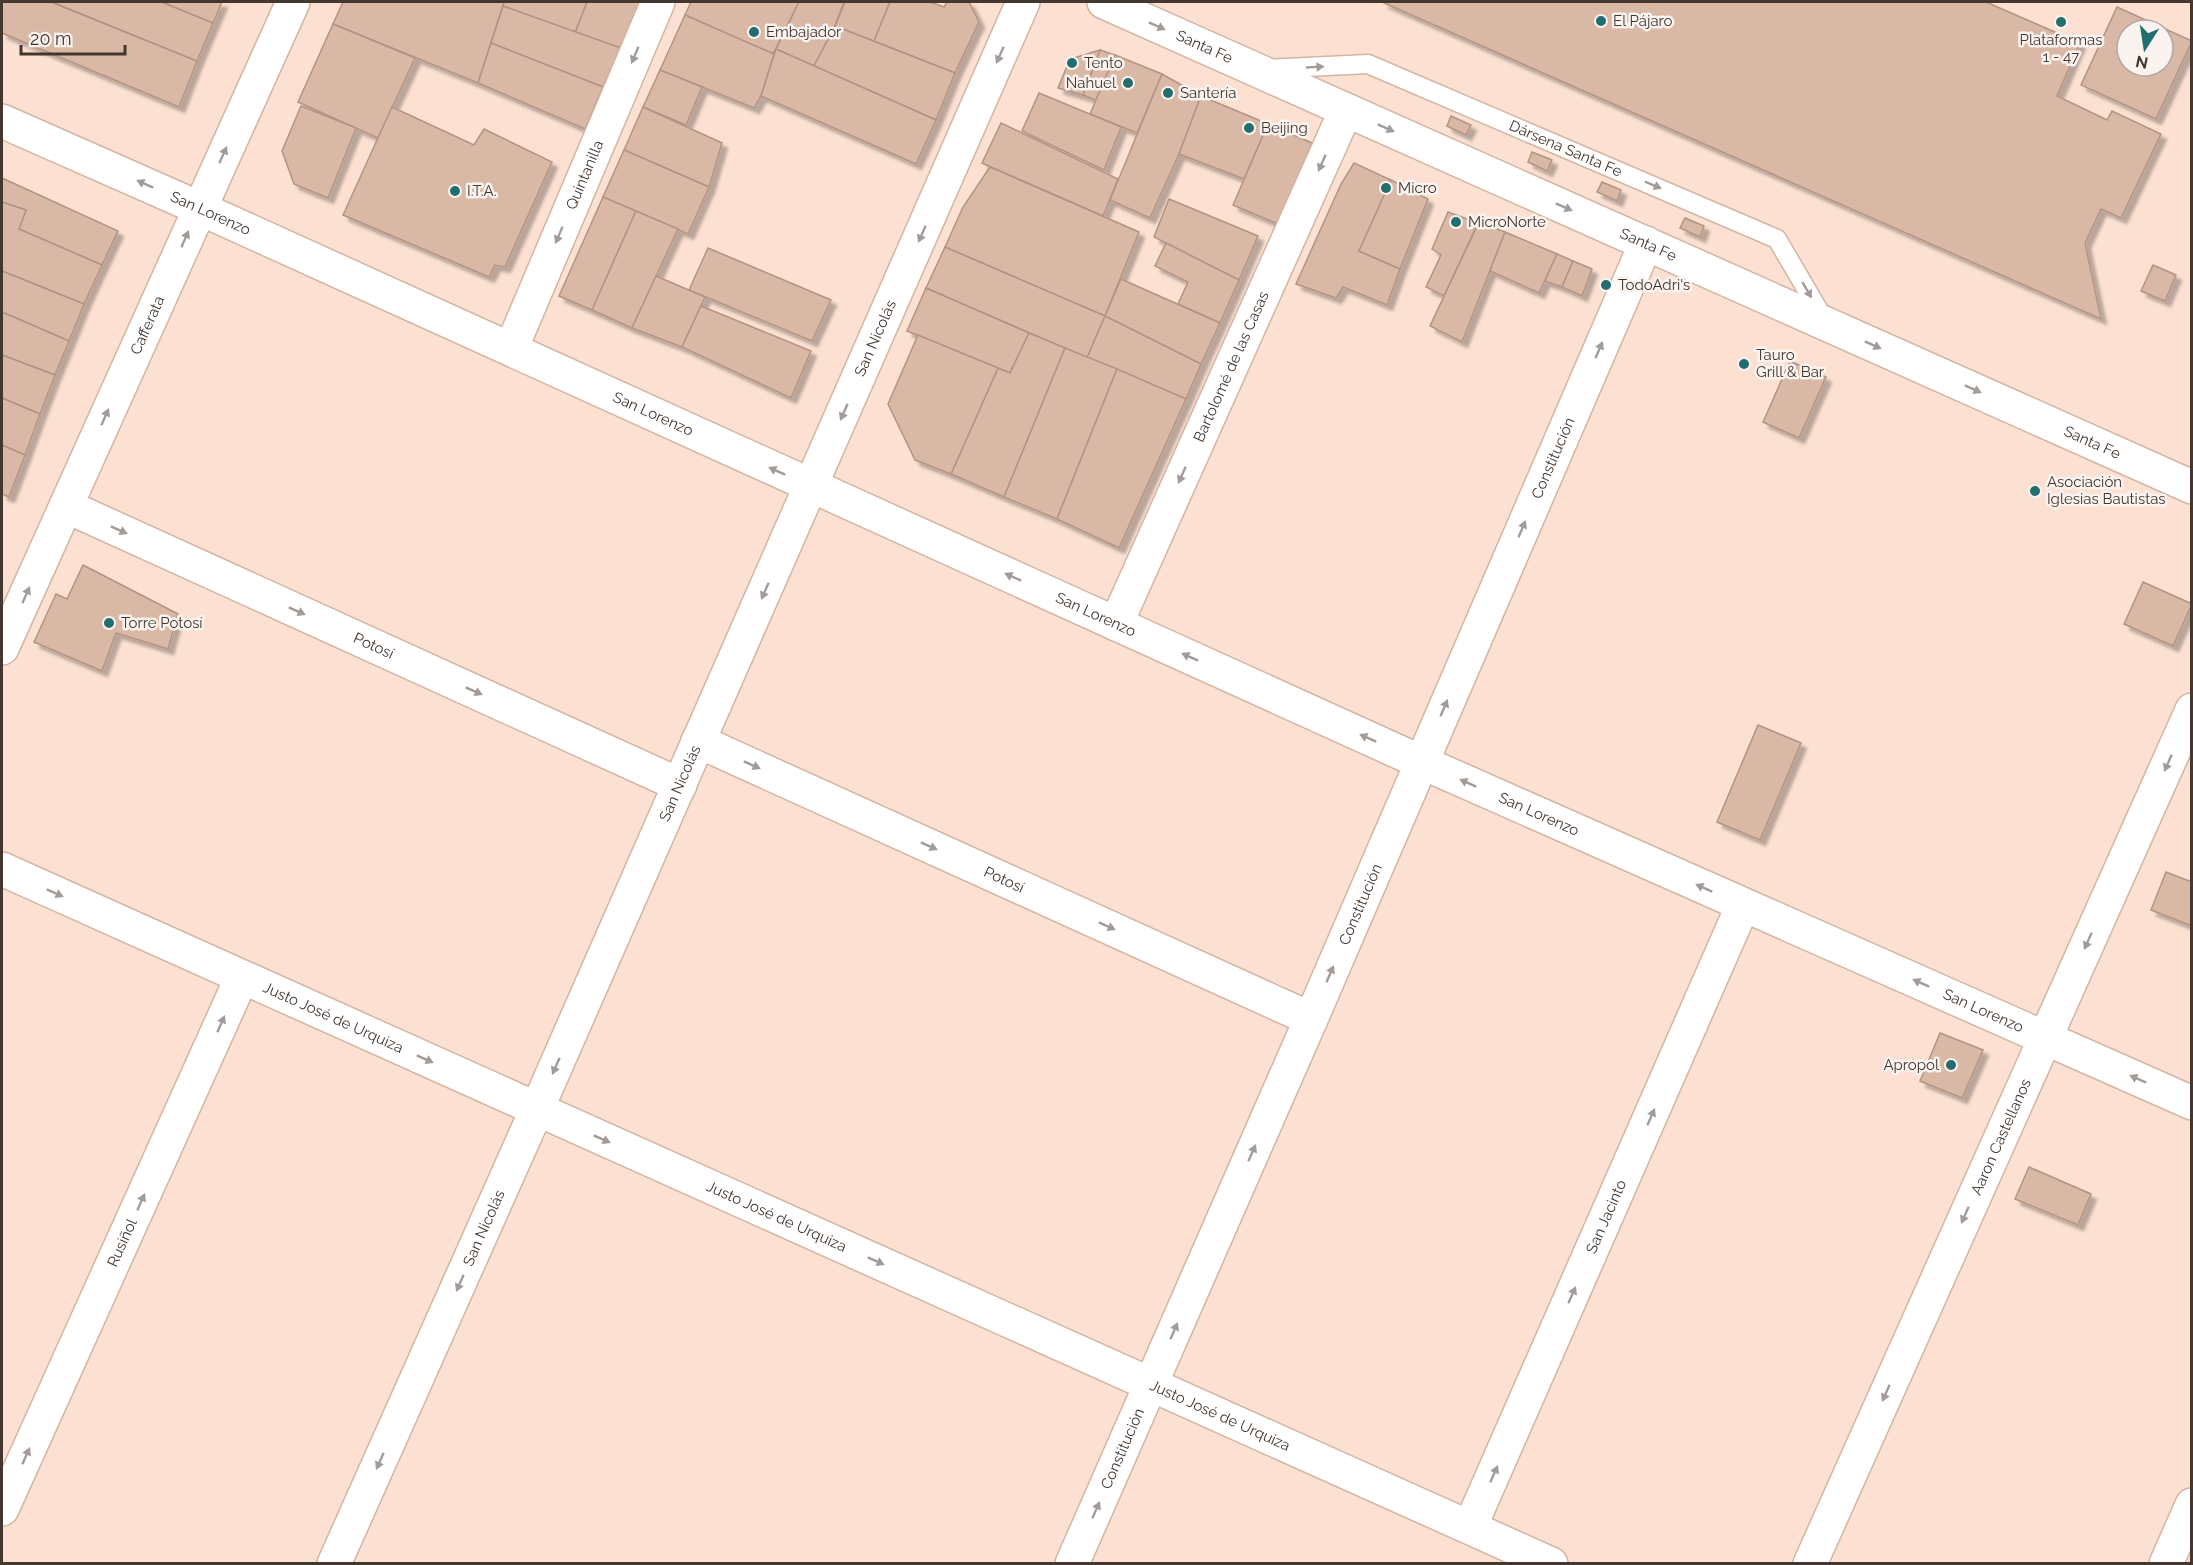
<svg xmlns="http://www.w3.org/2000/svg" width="2193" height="1565" font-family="Raleway,sans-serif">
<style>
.building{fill:#d9b9a6;stroke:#b29482;stroke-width:1.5;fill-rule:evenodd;filter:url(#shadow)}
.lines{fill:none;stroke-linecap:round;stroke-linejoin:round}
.service-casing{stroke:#d4b4a2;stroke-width:21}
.minor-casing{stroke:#d4b4a2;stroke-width:36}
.tertiary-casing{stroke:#d4b4a2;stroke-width:36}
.secondary-casing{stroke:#d4b4a2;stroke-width:36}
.service{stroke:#fff;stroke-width:18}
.minor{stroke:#fff;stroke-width:33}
.tertiary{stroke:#fff;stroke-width:33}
.secondary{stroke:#fff;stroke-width:33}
.oneway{fill:#a29b98}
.poi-dot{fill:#226e6f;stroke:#faf3ef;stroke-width:2}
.labels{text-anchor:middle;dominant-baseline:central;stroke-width:5;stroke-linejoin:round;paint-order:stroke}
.poi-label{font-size:15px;fill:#443730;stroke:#faf3ef;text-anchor:start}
.street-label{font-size:15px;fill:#443730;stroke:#faf3ef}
</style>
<defs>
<filter id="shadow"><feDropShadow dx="5.5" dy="5.5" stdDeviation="1.5" flood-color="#0004"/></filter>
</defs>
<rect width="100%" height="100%" fill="#fce1d2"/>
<g class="building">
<path d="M2,2H51L197,61L179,107L2,33Z"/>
<path d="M52,2H162L213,23L197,61Z"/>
<path d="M162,2H222L213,23Z"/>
<path d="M343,2H504L478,83L333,24Z"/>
<path d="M504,2H587L575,33L503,6Z"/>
<path d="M587,2H642L621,48L575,33Z"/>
<path d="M691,2H799L773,54L685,15Z"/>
<path d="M799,2H844L835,26L814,66L776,49Z"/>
<path d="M845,2H890L874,41L835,26Z"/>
<path d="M890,2H930L944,7L947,2H969L979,22L955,73L874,41Z"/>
<path d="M1382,2H1986L2080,43L2057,96L2107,120L2112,111L2161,134L2121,218L2101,209L2085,243L2101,319Z"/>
<path d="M503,6L621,48L603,87L491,43Z"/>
<path d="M2117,7L2192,41L2156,119L2081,85ZM2127,30H2163V66H2127Z"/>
<path d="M685,15L774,54L761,96L754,108L660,70Z"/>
<path d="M333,24L415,58L378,138L298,102Z"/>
<path d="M835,26L955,73L936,120L814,66Z"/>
<path d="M491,43L603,87L585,129L478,83Z"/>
<path d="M776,49L936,120L916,164L761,96Z"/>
<path d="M1100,50L1115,55L1096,100L1083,95Z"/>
<path d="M1100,50L1083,95L1058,88L1070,59Z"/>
<path d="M1115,55L1162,74L1137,133L1090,114Z"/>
<path d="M660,70L702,87L686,125L643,107Z"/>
<path d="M1162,74L1201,96L1179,154L1150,218L1110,200Z"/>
<path d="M1039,93L1121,127L1104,170L1022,131Z"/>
<path d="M1201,96L1268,124L1244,179L1179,154Z"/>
<path d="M301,106L356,128L328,198L294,184L282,151Z"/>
<path d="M392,107L474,145L484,129L552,162L505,267L495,265L489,277L343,215Z"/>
<path d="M643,107L722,143L709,187L624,150Z"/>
<path d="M1451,116L1471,125L1466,135L1447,126Z"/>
<path d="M1001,123L1118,179L1103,216L982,163Z"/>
<path d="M1268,124L1312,143L1278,224L1233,205Z"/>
<path d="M624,150L709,187L688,234L603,197Z"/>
<path d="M1532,152L1552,160L1547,171L1528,162Z"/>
<path d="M1354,163L1391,180L1359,251L1400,269L1387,305L1343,287L1336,298L1296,284L1341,184Z"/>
<path d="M990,167L1139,232L1105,316L945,247L963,207Z"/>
<path d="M2,178L118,231L102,265L19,229L26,210L2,202Z"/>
<path d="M1391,180L1428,199L1400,269L1359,251Z"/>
<path d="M1602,182L1621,190L1617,201L1597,192Z"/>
<path d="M603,197L636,211L592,310L559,296Z"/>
<path d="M1169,199L1258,236L1239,280L1154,237Z"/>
<path d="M2,202L26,210L19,229L102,265L84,304L2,271Z"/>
<path d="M636,211L678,229L632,328L592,310Z"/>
<path d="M1448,212L1478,223L1444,296L1426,287L1441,255L1432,249Z"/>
<path d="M1685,218L1704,226L1700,237L1680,228Z"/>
<path d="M1479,222L1505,232L1462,342L1430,326Z"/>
<path d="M1505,232L1557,254L1539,293L1490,271Z"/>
<path d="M1166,243L1239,280L1220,323L1178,304L1188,282L1155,266Z"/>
<path d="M945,247L1105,316L1087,358L926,288Z"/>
<path d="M708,248L831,300L812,341L689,290Z"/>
<path d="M1557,254L1573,261L1562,287L1545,281Z"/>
<path d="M1573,261L1592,269L1582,296L1562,287Z"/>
<path d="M2153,265L2176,275L2165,301L2141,291Z"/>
<path d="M2,271L84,304L69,341L2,312Z"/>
<path d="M656,276L705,297L682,347L632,328Z"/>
<path d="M1121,279L1220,323L1201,364L1105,316Z"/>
<path d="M926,288L1029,333L1010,373L907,331Z"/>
<path d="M701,306L811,351L791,398L682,347Z"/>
<path d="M2,312L69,341L55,375L2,355Z"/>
<path d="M1105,316L1201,364L1186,399L1087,358Z"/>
<path d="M1029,333L1065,348L1004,497L951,474L998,368L1010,373Z"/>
<path d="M918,335L998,368L951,474L915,460L888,404Z"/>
<path d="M1065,348L1117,369L1057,519L1004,497Z"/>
<path d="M2,355L55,375L40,414L2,398Z"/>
<path d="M1790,361L1826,377L1799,438L1763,422Z"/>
<path d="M1117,369L1186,399L1119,548L1057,519Z"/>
<path d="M2,398L40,414L25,455L2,445Z"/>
<path d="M2,445L25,455L9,497L2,494Z"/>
<path d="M83,565L178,614L168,649L116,633L102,671L34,642L56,594L67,599Z"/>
<path d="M2143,582L2192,604L2173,646L2124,624Z"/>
<path d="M1758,725L1801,743L1760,840L1717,822Z"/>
<path d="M2166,872L2192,882V926L2151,910Z"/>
<path d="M1940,1033L1983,1050L1962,1098L1920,1081Z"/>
<path d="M2029,1167L2091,1194L2078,1225L2015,1199Z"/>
</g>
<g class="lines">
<g class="service-casing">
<g id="service">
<path id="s1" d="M1267,69L1368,64L1777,239L1825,321"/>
</g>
</g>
<g class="minor-casing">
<g id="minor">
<path id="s2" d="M2,121L199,208L1421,762L2192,1103"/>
<path id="s3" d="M511,349L658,2"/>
<path id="s4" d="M66,506L680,785"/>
<path id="s5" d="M1116,624L1346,110"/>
<path id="s6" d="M698,741L1311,1019"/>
<path id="s7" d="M2,869L1551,1564"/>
<path id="s8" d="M2,1509L242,977"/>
<path id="s9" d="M1470,1527L1743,905"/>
<path id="s10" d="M1072,1564L1311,1019L1646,243"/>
<path id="s11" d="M1810,1564L2192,710"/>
<path d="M2166,1564L2192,1505"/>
</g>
</g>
<g class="tertiary-casing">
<g id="tertiary">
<path id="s12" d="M334,1564L537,1109L1023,2"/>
</g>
</g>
<g class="secondary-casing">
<g id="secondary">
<path id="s13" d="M1104,2L2192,487"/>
<path id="s14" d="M2,648L293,2"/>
</g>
</g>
<use href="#service" class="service"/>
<use href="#minor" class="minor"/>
<use href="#tertiary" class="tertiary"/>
<use href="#secondary" class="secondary"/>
</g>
<defs><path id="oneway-solid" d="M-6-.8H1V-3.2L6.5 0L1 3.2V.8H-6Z" transform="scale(1.5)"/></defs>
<g class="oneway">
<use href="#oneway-solid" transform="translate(1157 26) rotate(24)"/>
<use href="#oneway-solid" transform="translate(635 55) rotate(113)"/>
<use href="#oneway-solid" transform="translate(1000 55) rotate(114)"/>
<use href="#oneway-solid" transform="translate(1315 67) rotate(-3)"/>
<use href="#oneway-solid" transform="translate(1386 128) rotate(24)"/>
<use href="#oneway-solid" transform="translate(223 155) rotate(-66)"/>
<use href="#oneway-solid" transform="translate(1322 163) rotate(114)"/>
<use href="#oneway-solid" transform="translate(145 184) rotate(-156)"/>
<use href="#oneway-solid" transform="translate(1653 185) rotate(23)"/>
<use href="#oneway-solid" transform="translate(1564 207) rotate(24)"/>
<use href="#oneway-solid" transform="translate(922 234) rotate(114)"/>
<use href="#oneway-solid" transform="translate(559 235) rotate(113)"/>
<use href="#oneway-solid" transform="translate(185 239) rotate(-66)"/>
<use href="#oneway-solid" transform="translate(1807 290) rotate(60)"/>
<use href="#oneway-solid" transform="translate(1873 345) rotate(24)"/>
<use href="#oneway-solid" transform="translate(1599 350) rotate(-67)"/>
<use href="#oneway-solid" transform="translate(1973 389) rotate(24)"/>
<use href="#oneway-solid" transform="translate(844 412) rotate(114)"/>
<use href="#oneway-solid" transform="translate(105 417) rotate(-66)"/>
<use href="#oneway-solid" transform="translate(777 471) rotate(-156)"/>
<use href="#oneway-solid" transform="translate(1182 475) rotate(114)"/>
<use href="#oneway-solid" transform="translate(1522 529) rotate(-67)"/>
<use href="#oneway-solid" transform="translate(119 530) rotate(24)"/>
<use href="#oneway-solid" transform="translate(1013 577) rotate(-156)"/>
<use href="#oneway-solid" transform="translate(765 591) rotate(114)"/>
<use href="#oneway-solid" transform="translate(26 595) rotate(-66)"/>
<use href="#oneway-solid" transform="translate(297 611) rotate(24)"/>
<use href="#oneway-solid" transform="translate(1190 657) rotate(-156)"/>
<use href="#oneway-solid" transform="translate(474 691) rotate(24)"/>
<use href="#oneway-solid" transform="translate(1444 708) rotate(-67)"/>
<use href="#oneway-solid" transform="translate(1368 738) rotate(-156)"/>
<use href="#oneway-solid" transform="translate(2168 763) rotate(114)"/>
<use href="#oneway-solid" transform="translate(752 765) rotate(24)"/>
<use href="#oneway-solid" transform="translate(1468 783) rotate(-156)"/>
<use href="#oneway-solid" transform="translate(929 846) rotate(24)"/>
<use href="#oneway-solid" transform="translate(1704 888) rotate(-156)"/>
<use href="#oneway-solid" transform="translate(55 893) rotate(24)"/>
<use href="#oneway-solid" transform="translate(1107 926) rotate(24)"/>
<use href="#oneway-solid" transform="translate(2088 941) rotate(114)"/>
<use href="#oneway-solid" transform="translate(1330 974) rotate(-67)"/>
<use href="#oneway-solid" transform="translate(1921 983) rotate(-156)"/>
<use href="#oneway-solid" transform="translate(221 1024) rotate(-66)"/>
<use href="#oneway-solid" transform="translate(425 1059) rotate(24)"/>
<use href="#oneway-solid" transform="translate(556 1066) rotate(114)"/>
<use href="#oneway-solid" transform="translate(2138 1079) rotate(-156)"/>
<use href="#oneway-solid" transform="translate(1651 1117) rotate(-66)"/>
<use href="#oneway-solid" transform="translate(602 1139) rotate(24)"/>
<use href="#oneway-solid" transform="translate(1252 1153) rotate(-66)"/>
<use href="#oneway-solid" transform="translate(141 1202) rotate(-66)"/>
<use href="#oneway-solid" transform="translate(1965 1215) rotate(114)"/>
<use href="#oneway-solid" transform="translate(876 1261) rotate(24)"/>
<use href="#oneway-solid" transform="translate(460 1283) rotate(114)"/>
<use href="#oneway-solid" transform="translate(1572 1295) rotate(-66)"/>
<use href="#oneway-solid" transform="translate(1174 1331) rotate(-66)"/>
<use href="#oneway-solid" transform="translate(1886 1393) rotate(114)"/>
<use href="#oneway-solid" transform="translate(26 1456) rotate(-66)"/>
<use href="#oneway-solid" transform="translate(380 1461) rotate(114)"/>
<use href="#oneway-solid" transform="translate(1494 1474) rotate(-66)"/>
<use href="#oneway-solid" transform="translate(1096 1510) rotate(-66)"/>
</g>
<g class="poi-dot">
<circle cx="1601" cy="21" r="6"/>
<circle cx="2061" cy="22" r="6"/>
<circle cx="754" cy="32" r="6"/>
<circle cx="1072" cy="63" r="6"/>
<circle cx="1128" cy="83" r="6"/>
<circle cx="1168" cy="93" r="6"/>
<circle cx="1249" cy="128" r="6"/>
<circle cx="1386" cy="188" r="6"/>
<circle cx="455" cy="191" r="6"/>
<circle cx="1456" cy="222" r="6"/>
<circle cx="1606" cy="285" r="6"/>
<circle cx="1744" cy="364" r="6"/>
<circle cx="2035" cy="491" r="6"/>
<circle cx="109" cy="623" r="6"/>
<circle cx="1951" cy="1065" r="6"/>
</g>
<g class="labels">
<g class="poi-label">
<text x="1613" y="21">El Pájaro</text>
<text x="766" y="32">Embajador</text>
<text x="2061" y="40" text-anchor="middle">Plataformas<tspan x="2061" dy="17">1 - 47</tspan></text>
<text x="1084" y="63">Tento</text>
<text x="1116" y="83" text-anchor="end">Nahuel</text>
<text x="1180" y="93">Santería</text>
<text x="1261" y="128">Beijing</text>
<text x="1398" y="188">Micro</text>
<text x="467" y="191">I.T.A.</text>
<text x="1468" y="222">MicroNorte</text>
<text x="1618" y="285">TodoAdri's</text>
<text x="1756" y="355">Tauro<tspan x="1756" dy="17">Grill &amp; Bar</tspan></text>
<text x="2047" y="482">Asociación<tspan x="2047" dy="17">Iglesias Bautistas</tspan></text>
<text x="121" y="623">Torre Potosí</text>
<text x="1939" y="1065" text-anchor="end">Apropol</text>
</g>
<g class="street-label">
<text stroke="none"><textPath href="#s13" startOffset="110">Santa Fe</textPath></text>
<text stroke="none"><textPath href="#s1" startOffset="316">Dársena Santa Fe</textPath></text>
<text stroke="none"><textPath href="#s3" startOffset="189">Quintanilla</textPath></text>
<text stroke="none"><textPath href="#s2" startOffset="228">San Lorenzo</textPath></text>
<text stroke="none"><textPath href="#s13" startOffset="596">Santa Fe</textPath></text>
<text stroke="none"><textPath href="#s14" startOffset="354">Cafferata</textPath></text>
<text stroke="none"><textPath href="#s12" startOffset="1340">San Nicolás</textPath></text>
<text stroke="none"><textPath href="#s5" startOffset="282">Bartolomé de las Casas</textPath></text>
<text stroke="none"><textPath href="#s2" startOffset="714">San Lorenzo</textPath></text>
<text stroke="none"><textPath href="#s13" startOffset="1082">Santa Fe</textPath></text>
<text stroke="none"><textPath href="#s10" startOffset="1206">Constitución</textPath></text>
<text stroke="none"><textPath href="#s2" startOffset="1200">San Lorenzo</textPath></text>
<text stroke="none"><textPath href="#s4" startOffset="338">Potosí</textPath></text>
<text stroke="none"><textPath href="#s12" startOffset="854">San Nicolás</textPath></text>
<text stroke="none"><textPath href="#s2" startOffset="1686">San Lorenzo</textPath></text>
<text stroke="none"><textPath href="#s6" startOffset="336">Potosí</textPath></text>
<text stroke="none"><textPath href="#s10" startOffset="720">Constitución</textPath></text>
<text stroke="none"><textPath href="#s2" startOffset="2172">San Lorenzo</textPath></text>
<text stroke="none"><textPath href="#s7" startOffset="363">Justo José de Urquiza</textPath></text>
<text stroke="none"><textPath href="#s11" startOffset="468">Aaron Castellanos</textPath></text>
<text stroke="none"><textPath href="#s7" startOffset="849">Justo José de Urquiza</textPath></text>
<text stroke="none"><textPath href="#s9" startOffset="339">San Jacinto</textPath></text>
<text stroke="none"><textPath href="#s12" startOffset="368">San Nicolás</textPath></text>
<text stroke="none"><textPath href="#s8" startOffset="292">Rusiñol</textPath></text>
<text stroke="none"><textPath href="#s7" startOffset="1335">Justo José de Urquiza</textPath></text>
<text stroke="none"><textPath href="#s10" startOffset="126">Constitución</textPath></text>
</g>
</g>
<rect width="2193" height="1565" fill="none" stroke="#443730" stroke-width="6"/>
<g transform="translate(2145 48) rotate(192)"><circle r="28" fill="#faf3ef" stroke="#b1a8a3" stroke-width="1.5"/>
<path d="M0-4.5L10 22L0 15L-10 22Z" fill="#226e6f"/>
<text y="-9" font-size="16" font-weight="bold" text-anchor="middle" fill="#443730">N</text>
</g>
<path d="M21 45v9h104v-9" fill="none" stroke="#443730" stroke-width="3"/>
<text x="30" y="45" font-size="18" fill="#443730" stroke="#faf3ef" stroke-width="4.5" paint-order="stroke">20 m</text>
</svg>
